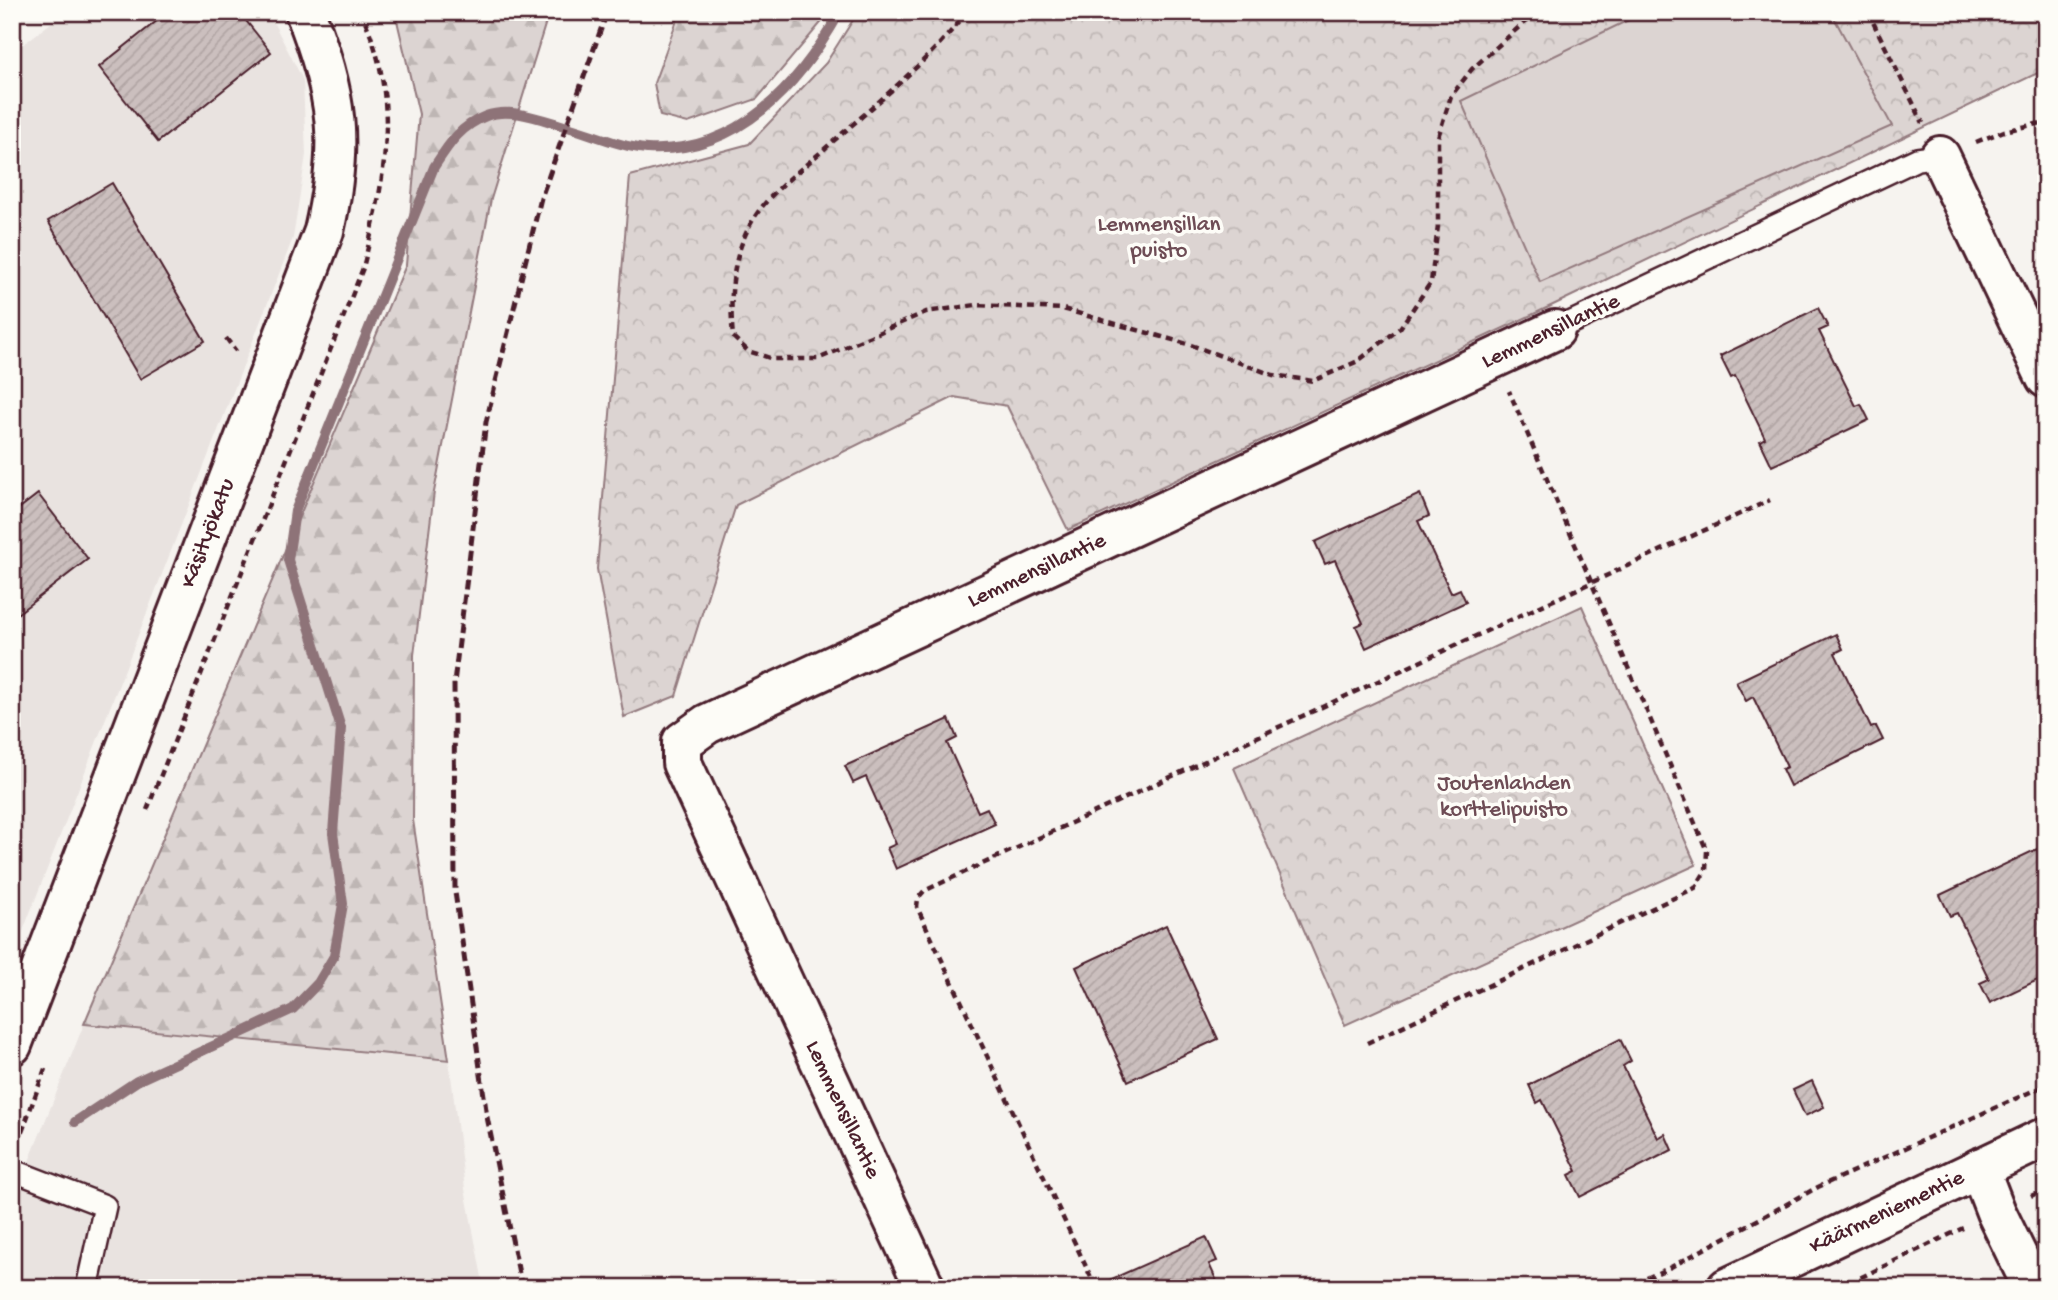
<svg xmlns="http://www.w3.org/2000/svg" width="2058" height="1300" font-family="'Gochi Hand',sans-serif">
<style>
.built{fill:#e9e3e0}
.forest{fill:url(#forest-firs);stroke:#937a7e;stroke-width:2}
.park{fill:url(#park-crowns);stroke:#937a7e;stroke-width:2}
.pitch{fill:#dcd4d2;stroke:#937a7e;stroke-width:2}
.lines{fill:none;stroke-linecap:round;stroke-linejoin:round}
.stream{stroke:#8e7378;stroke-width:10}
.building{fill:url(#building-hatch);stroke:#4a1f2b;stroke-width:2}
.lane-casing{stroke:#4a1f2b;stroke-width:26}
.street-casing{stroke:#4a1f2b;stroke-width:44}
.secondary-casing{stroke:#4a1f2b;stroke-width:44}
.path{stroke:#4a1f2b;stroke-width:4.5;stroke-dasharray:7 5;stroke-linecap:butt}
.lane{stroke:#fdfcf7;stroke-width:21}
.street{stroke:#fdfcf7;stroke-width:38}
.secondary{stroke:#fdfcf7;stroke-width:38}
.rail{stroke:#4a1f2b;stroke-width:5;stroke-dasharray:10 5;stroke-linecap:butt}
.labels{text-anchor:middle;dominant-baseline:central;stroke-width:7;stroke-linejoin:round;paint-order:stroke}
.park-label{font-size:23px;fill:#6e4c55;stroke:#fdfcf7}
.street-label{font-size:23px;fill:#4a1f2b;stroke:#fdfcf7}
</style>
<defs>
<pattern id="forest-firs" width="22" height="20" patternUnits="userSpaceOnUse" patternTransform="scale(1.75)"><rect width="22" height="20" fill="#dcd4d2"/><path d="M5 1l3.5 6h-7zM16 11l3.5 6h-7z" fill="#beb6b4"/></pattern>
<pattern id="park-crowns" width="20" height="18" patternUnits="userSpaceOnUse" patternTransform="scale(1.75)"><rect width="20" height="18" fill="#dcd4d2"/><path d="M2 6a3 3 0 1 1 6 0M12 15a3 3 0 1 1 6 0" fill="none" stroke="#beb6b4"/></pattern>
<pattern id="building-hatch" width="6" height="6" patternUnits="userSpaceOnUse" patternTransform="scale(1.75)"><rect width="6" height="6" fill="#cbbfbe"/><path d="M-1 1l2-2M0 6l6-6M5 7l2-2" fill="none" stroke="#b0a4a3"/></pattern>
</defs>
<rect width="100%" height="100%" fill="#f6f3ef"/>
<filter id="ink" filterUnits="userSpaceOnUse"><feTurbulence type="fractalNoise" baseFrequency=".0143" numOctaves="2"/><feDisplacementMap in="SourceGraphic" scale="14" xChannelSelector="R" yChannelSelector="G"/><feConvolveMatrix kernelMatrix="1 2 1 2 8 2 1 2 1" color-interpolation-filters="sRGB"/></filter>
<g filter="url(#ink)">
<g class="built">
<path d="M65,12H268L303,80L306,155L293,238L12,959V53Z"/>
<path d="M84,1024L449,1060L465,1189L484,1288H12V1204Z"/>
</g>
<g class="forest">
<path d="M395,12H549L491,199L434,492L414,655L413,820L449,1060L84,1024L406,265L419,114Z"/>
<path d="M680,12H830L757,99L688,123L660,116L654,83Z"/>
</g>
<g class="park">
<path d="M858,12H2046V69L1553,305L1068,530L1007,406L954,397L736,505L676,696L624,717L597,569L630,176L749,144L826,63Z"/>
<path d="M1582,606L1696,865L1345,1025L1234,768Z"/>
</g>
<path class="pitch" d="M1645,12H1831L1892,126L1540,282L1461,101Z"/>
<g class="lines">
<path class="stream" d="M75,1122L137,1081L293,1009L318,983L334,956L343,904L333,833L341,728L288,560L295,511L434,167C449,144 460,126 486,116C511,107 540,119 564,126C590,133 620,147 647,149C739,154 799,85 840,12"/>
</g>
<g class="building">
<path d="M168,12H239L271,52L158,142L99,67Z"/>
<path d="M112,183L205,341L140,379L48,221Z"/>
<path d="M1818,308L1828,327L1819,331L1856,406L1861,404L1869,420L1772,466L1760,441L1765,438L1735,376L1731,378L1720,356Z"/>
<path d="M38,494L88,559L12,618V514Z"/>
<path d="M1420,494L1429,516L1418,521L1451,593L1460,589L1466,602L1366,648L1356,626L1363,623L1335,560L1325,564L1315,542Z"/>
<path d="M1836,634L1843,649L1835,653L1871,728L1876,726L1883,740L1790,786L1782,769L1787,767L1753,697L1746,701L1736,682Z"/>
<path d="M949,719L957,738L947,743L978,812L987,808L995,824L896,869L887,848L896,844L866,777L853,783L845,766Z"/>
<path d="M2037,849L2046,867L2037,872L2046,889V976L1990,1003L1980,983L1989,979L1957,913L1950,916L1940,895Z"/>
<path d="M1166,925L1218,1039L1128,1081L1076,967Z"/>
<path d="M1620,1039L1631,1061L1623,1066L1658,1138L1665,1134L1672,1150L1580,1197L1569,1175L1577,1171L1542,1100L1537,1103L1529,1085Z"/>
<path d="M1812,1081L1824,1107L1805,1116L1793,1090Z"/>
<path d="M1206,1237L1217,1261L1209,1264L1220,1288H1108L1105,1282Z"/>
</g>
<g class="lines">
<g class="lane-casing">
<g id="lane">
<path d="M1555,330L1917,159L1940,156"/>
<path d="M12,1170L105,1206L87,1288"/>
</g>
</g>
<g class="street-casing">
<g id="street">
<path d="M1940,156L2046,378"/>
<path id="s1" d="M12,1045L324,231C344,143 338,96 305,12"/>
<path d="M1979,1168L1996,1212L2033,1288"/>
<path id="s2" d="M925,1288L682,763V742L707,724L1555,330"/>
</g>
</g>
<g class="secondary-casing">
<g id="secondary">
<path id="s3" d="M1727,1288L2046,1137"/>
</g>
</g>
<g class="path">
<path d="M967,12C927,63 870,109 821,152C799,171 773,190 756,215C732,252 729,294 733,337L748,351L773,359H818L926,312L976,305L1063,309L1191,345L1273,375L1313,381L1358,361L1400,328L1431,282L1438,226V137L1451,96L1472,69L1536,12"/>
<path d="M1868,12L1923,123"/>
<path d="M1976,142L2004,131L2046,122"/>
<path d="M226,338L236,351"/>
<path d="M2039,416L2046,431"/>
<path d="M147,810L363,268C385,178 402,100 361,12"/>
<path d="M1367,1043L1695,888L1706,870L1707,851L1509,391"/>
<path d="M18,1143L46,1066"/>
<path d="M2031,1196L2046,1189"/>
<path d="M1096,1288L917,907L918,898L924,891L1770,500"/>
<path d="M1625,1288L1671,1267L1818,1187L2046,1085"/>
<path d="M1839,1288L1963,1228"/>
</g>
<use href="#lane" class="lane"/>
<use href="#street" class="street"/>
<use href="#secondary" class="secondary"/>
<g class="rail">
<path d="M12,13L13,12"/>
<path d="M522,1288L487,1117L455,892L454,683L486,422L541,198L607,12"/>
</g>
</g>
</g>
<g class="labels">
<g class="park-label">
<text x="1159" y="225">Lemmensillan<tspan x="1159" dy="26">puisto</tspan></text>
<text x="1504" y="784">Joutenlahden<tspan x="1504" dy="26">korttelipuisto</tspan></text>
</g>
<g class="street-label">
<text transform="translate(1551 332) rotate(-25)">Lemmensillantie</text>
<text stroke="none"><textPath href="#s1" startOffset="548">Käsityökatu</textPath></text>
<text stroke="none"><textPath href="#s2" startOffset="994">Lemmensillantie</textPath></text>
<text transform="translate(842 1110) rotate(65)">Lemmensillantie</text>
<text stroke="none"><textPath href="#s3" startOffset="177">Käärmeniementie</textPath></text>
</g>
</g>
<rect width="2058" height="1300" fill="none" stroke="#fdfcf7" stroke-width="42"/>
<rect x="21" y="21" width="2016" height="1258" fill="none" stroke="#4a1f2b" stroke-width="2.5" filter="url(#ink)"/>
</svg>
